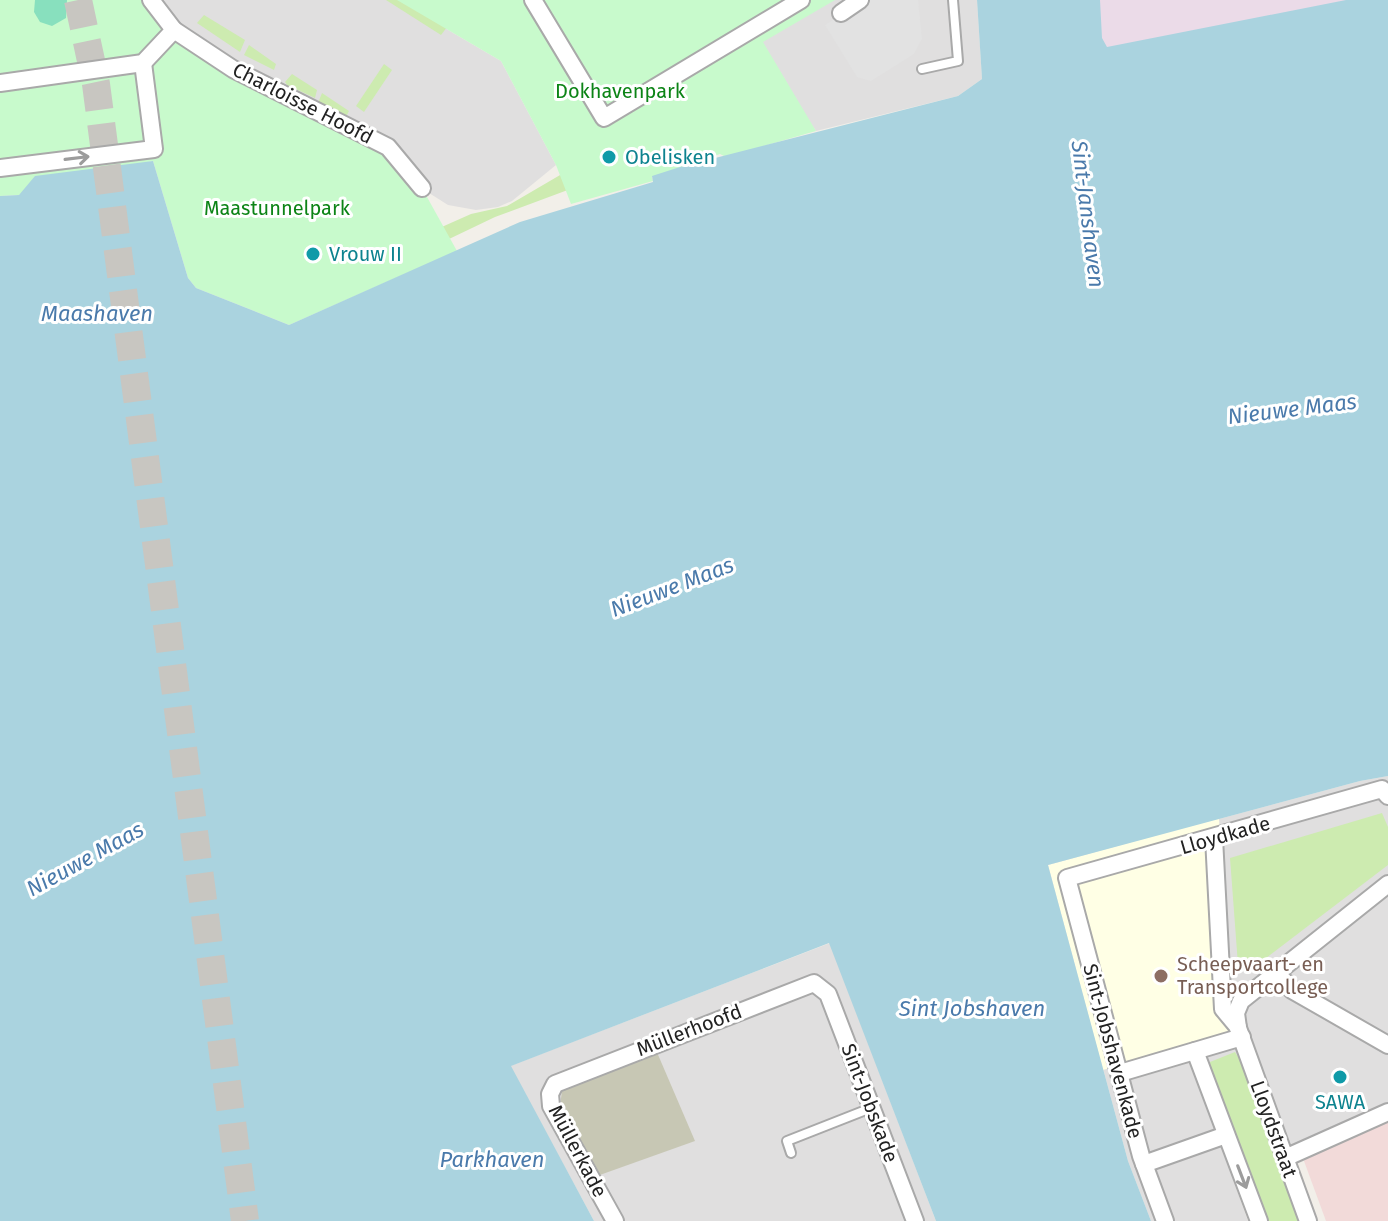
<svg xmlns="http://www.w3.org/2000/svg" width="1388" height="1221" font-family="'Fira Sans',sans-serif">
<style>
.residential{fill:#e0dfdf}
.commercial{fill:#f2dad9}
.industrial{fill:#ebdbe8}
.education{fill:#ffffe5}
.construction{fill:#c7c7b4}
.grass{fill:#cdebb0}
.park{fill:#c8facc}
.pitch{fill:#88e0be}
.parking{fill:#e2e2e2}
.water{fill:#aad3df}
.lines{fill:none;stroke-linecap:round;stroke-linejoin:round}
.highway-tunnel{stroke:#c8c6c1;stroke-width:28;stroke-dasharray:28 14;stroke-linecap:butt}
.lane-casing{stroke:#a9a9a9;stroke-width:12}
.street-casing{stroke:#a9a9a9;stroke-width:20}
.lane{stroke:#fff;stroke-width:8}
.street{stroke:#fff;stroke-width:16}
.oneway{stroke:#9c9c9c}
.culture-dot{fill:#0f9aa8;stroke:#fff;stroke-width:3}
.education-dot{fill:#8d6e63;stroke:#fff;stroke-width:3}
.labels{text-anchor:middle;dominant-baseline:central;stroke-width:6;stroke-linejoin:round;paint-order:stroke}
.park-label{font-size:20px;fill:#0c8416;stroke:#fff}
.street-label{font-size:20px;fill:#222;stroke:#fff}
.culture-label{font-size:20px;fill:#0d838f;stroke:#fff;text-anchor:start}
.education-label{font-size:20px;fill:#785e54;stroke:#fff;text-anchor:start}
.water-label{font-size:22px;font-style:italic;fill:#4a7aab;stroke:#fff}
</style>
<rect width="100%" height="100%" fill="#f2efe9"/>
<g class="residential">
<path d="M151,0H397L501,61L556,165L512,201L498,207L476,210L448,205L214,57Z"/>
<path d="M811,0H977L982,79L958,96L816,131L752,39Z"/>
<path d="M1388,776V1118L1310,1154L1233,1180L1248,1221H1151L1128,1161L1048,865L1360,781Z"/>
<path d="M830,943L936,1221H594L510,1066Z"/>
</g>
<path class="commercial" d="M1388,1118V1221H1326L1304,1161L1310,1154Z"/>
<path class="industrial" d="M1062,0H1388V9L1067,84Z"/>
<path class="education" d="M1219,818L1229,1033L1103,1070L1048,865Z"/>
<path class="construction" d="M656,1050L695,1141L597,1176L560,1106L562,1091L565,1086Z"/>
<g class="grass">
<path d="M386,0H423L454,18L441,35Z"/>
<path d="M204,15L245,40L240,52L197,23Z"/>
<path d="M249,45L276,64L274,70L244,55Z"/>
<path d="M384,64L392,70L364,112L356,106Z"/>
<path d="M292,74L317,90L315,98L287,85L285,82Z"/>
<path d="M322,93L349,111L346,117L318,103Z"/>
<path d="M596,154L608,175L495,217L424,251L435,230L471,214L507,206Z"/>
<path d="M1382,813L1388,827V865L1249,971L1238,965L1230,858Z"/>
<path d="M1235,1052L1240,1060L1300,1221H1266L1210,1074V1062Z"/>
</g>
<g class="park">
<path d="M0,0H151L174,30L370,136L422,188L457,251L289,325L196,288L188,278L153,161L27,188L19,195L0,196Z"/>
<path d="M397,0H835L763,42L816,131L726,157L720,154L652,177L653,181L571,204L556,165L501,61Z"/>
</g>
<path class="pitch" d="M35,0H67L66,18L52,26L40,22L34,12Z"/>
<path class="parking" d="M844,0H918L922,39L914,54L871,81L857,77L825,25L833,20L837,4Z"/>
<path class="water" d="M977,0H1100L1102,38L1107,47L1346,0H1388V776L1360,781L1048,865L1128,1161L1151,1221H936L829,943L511,1066L594,1221H0V196L19,195L35,176L153,161L188,278L196,288L289,325L520,222L653,182L652,176L680,167L958,96L982,79Z"/>
<g class="lines">
<path class="highway-tunnel" d="M78,0L96,84L245,1221"/>
<g class="lane-casing">
<g id="lane">
<path d="M922,69L958,61L953,0"/>
<path d="M791,1153L787,1141L871,1108"/>
</g>
</g>
<g class="street-casing">
<g id="street">
<path d="M533,0L604,118L801,0"/>
<path d="M841,13L860,0"/>
<path d="M174,30L233,69L388,147L422,188"/>
<path d="M0,83L143,63L174,30L151,0"/>
<path d="M0,168L154,149L143,63"/>
<path d="M1214,838L1223,1009L1238,1027"/>
<path d="M1275,971L1292,990L1388,1045"/>
<path d="M1195,1051L1259,1221"/>
<path d="M1120,1073L1242,1037"/>
<path d="M1285,1158L1388,1112"/>
<path d="M1144,1164L1226,1135"/>
<path d="M615,1221L551,1106L550,1094L555,1084L814,983L828,994L915,1221"/>
<path d="M1165,1221L1141,1156L1067,878L1382,789L1388,796"/>
<path d="M1308,1221L1238,1028L1236,1013L1241,1001L1388,884"/>
</g>
</g>
<use href="#lane" class="lane"/>
<use href="#street" class="street"/>
</g>
<defs><path id="oneway-shaft" d="M-6 0H5M1.5-3L5.5 0L1.5 3" fill="none" stroke-width="1.6" stroke-linecap="round" stroke-linejoin="round" transform="scale(2)"/></defs>
<g class="oneway">
<use href="#oneway-shaft" transform="translate(77 158) rotate(-7)"/>
<use href="#oneway-shaft" transform="translate(1242 1177) rotate(69)"/>
</g>
<g class="culture-dot">
<circle cx="609" cy="157" r="8"/>
<circle cx="313" cy="254" r="8"/>
<circle cx="1340" cy="1077" r="8"/>
</g>
<circle class="education-dot" cx="1161" cy="976" r="8"/>
<g class="labels">
<g class="park-label">
<text x="620" y="91">Dokhavenpark</text>
<text x="277" y="208">Maastunnelpark</text>
</g>
<g class="street-label">
<text transform="translate(303 103) rotate(27)">Charloisse Hoofd</text>
<text transform="translate(1225 835) rotate(-16)">Lloydkade</text>
<text transform="translate(689 1030) rotate(-21)">Müllerhoofd</text>
<text transform="translate(1113 1051) rotate(75)">Sint-Jobshavenkade</text>
<text transform="translate(870 1103) rotate(69)">Sint-Jobskade</text>
<text transform="translate(1274 1129) rotate(70)">Lloydstraat</text>
<text transform="translate(578 1151) rotate(62)">Müllerkade</text>
</g>
<g class="culture-label">
<text x="625" y="157">Obelisken</text>
<text x="329" y="254">Vrouw II</text>
<text x="1340" y="1102" text-anchor="middle">SAWA</text>
</g>
<g class="education-label">
<text x="1177" y="964">Scheepvaart- en<tspan x="1177" dy="23">Transportcollege</tspan></text>
</g>
<g class="water-label">
<text transform="translate(1088 214) rotate(83)">Sint-Janshaven</text>
<text x="97" y="313">Maashaven</text>
<text transform="translate(1292 409) rotate(-7)">Nieuwe Maas</text>
<text transform="translate(672 587) rotate(-21)">Nieuwe Maas</text>
<text transform="translate(85 859) rotate(-29)">Nieuwe Maas</text>
<text x="972" y="1008">Sint Jobshaven</text>
<text x="492" y="1159">Parkhaven</text>
</g>
</g>
</svg>
